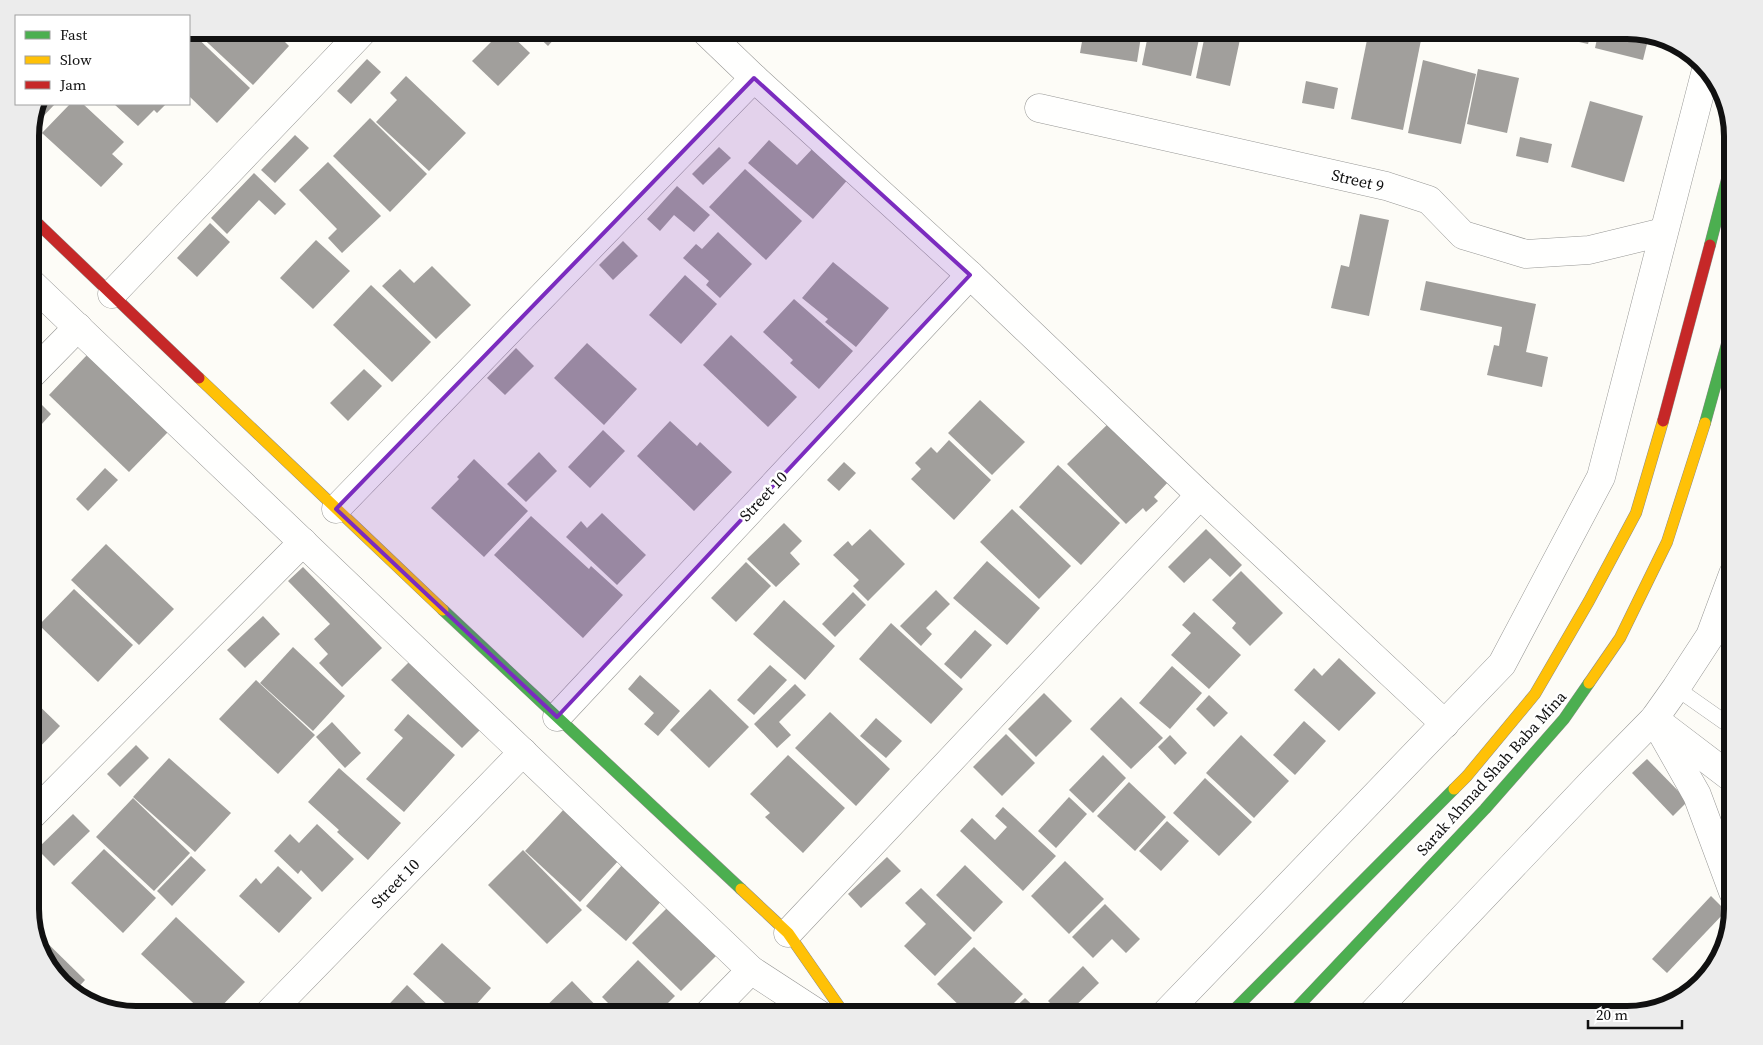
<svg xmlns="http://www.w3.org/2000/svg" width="1763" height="1045" font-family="'Source Serif 4',serif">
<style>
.building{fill:#a19f9c}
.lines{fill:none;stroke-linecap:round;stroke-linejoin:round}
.lane-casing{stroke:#979795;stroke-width:16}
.street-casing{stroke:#979795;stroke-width:29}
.fast-casing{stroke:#8e8d8b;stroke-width:12}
.slow-casing{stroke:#8e8d8b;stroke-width:12}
.jam-casing{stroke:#8e8d8b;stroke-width:12}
.lane{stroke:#fffffe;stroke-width:15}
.street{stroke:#fffffe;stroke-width:28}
.fast{stroke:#4caf50;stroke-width:11}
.slow{stroke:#ffc107;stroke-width:11}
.jam{stroke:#c62828;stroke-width:11}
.marked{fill:#7b2cbf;fill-opacity:0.2;stroke:#7b2cbf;stroke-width:4;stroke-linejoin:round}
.labels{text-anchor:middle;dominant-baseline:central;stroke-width:5;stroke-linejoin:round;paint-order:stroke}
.street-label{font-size:16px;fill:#111;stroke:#fff}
.rim{fill:none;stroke:#111;stroke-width:6}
</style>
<rect width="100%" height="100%" fill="#fdfcf7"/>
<g class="building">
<path d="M189,30L250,88L217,123L189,96Z"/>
<path d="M196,30H273L289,46L253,85L195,31Z"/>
<path d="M503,30H506L530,53L498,86L472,61Z"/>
<path d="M531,30H562L548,46Z"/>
<path d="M1084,30H1142L1137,62L1080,53Z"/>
<path d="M1149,30H1201L1191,76L1142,65Z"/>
<path d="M1206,30H1242L1230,86L1196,78Z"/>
<path d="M1369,30H1423L1403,130L1351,119Z"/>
<path d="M1540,30H1592L1588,44L1539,33Z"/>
<path d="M1599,30H1628L1649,36L1643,60L1595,48Z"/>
<path d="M367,59L381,72L351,104L337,91Z"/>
<path d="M1423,60L1476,74L1461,144L1408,133Z"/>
<path d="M1478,69L1519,78L1507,133L1467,124Z"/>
<path d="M406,76L466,133L429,171L376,122L397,100L390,93Z"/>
<path d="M1306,81L1338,88L1334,109L1302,103Z"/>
<path d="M1590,101L1643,116L1624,182L1571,167Z"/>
<path d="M36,104H55L36,124L32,120Z"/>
<path d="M70,104H83L124,142L112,154L123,164L101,187L42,133Z"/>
<path d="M114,104H166L157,113L154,110L138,126Z"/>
<path d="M370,118L427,174L390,212L333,156Z"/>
<path d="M295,135L309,148L275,183L261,170Z"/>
<path d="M1520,137L1552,144L1548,163L1516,156Z"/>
<path d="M769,140L797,165L816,145L851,176L813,219L748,163Z"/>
<path d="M719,147L731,158L703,185L692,174Z"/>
<path d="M328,162L381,216L342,253L328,238L337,229L299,190Z"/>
<path d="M745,169L802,221L766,260L709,207Z"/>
<path d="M254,173L286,204L275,215L259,200L227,234L211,218Z"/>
<path d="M677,186L710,215L694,232L674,215L660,231L647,219Z"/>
<path d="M1360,214L1389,220L1369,316L1331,308L1341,265L1349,267Z"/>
<path d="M210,223L230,242L197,277L177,258Z"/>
<path d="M718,232L752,264L720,298L706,285L709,281L683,258L696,244L702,249Z"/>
<path d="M316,240L350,271L313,309L280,278Z"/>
<path d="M623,241L638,256L613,280L599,265Z"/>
<path d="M833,262L889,308L856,347L825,322L828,319L802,298Z"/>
<path d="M432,266L471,305L436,339L382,286L400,269L414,283Z"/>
<path d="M685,275L717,304L681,344L649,315Z"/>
<path d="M1426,281L1536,304L1526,352L1548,357L1542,387L1487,375L1494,345L1499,346L1502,327L1420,310Z"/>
<path d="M371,285L431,342L392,382L333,325Z"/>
<path d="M794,299L853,351L819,389L790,363L793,360L763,332Z"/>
<path d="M731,335L797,397L768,427L703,365Z"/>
<path d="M587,343L637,389L604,425L554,378Z"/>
<path d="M516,348L534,366L505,395L487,378Z"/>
<path d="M87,355L168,432L129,472L49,395Z"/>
<path d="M364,369L382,386L348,421L330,403Z"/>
<path d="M980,400L1025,442L992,475L948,433Z"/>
<path d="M38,401L51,414L30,437V410Z"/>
<path d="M670,421L697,446L700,442L732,472L694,511L637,456Z"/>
<path d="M1111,421L1170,480L1154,497L1158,501L1146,512L1143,508L1126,524L1067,464Z"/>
<path d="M603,430L625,451L590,488L568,467Z"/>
<path d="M949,440L991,480L954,520L911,479L921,469L915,463L931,447L937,453Z"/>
<path d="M539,452L557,471L526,502L507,484Z"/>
<path d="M474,459L528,511L484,557L431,508L459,479L457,477Z"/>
<path d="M844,462L856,473L839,491L827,480Z"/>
<path d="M1058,465L1120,523L1081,565L1019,507Z"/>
<path d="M105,468L118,480L88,511L76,499Z"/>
<path d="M1012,509L1071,566L1039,599L980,542Z"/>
<path d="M602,513L646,555L617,585L566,537L581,521L587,528Z"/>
<path d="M531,516L589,569L591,566L623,595L583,638L494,555Z"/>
<path d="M784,523L802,541L790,553L800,564L776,587L747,559Z"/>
<path d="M870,529L905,564L868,601L853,586L859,580L833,555L848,541L852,546Z"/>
<path d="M1206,529L1242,565L1230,577L1210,558L1184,583L1168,567Z"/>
<path d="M106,544L174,609L139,645L71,580Z"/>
<path d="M987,561L1040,608L1007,645L953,598Z"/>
<path d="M746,562L771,586L736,622L711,598Z"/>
<path d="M303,567L382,648L342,687L319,663L328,654L314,639L330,624L288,581Z"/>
<path d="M1241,571L1283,613L1250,646L1232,628L1236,623L1212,600Z"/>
<path d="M74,589L133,645L98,682L39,625Z"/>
<path d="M936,590L950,604L926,628L932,634L921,646L900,626Z"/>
<path d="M853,592L866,605L835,637L822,624Z"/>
<path d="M784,600L835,646L805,680L753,634Z"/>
<path d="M1194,612L1241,655L1209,689L1171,655L1191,633L1182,625Z"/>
<path d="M263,616L280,634L245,668L227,650Z"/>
<path d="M891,623L963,689L931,724L859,659Z"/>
<path d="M975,630L992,645L961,679L944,664Z"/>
<path d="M293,647L345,696L313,731L260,683Z"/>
<path d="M1339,658L1376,693L1339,731L1294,690L1314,668L1322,676Z"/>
<path d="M411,660L481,729L462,748L391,680Z"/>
<path d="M770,665L787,680L754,715L737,700Z"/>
<path d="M1172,666L1202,693L1170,729L1139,703Z"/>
<path d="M640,675L680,711L658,736L644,724L654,713L628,689Z"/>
<path d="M256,680L315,735L278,774L219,719Z"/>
<path d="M795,684L806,695L779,722L791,735L777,748L754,724Z"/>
<path d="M710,689L749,727L709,768L670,730Z"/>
<path d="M1044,693L1072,721L1036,757L1008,729Z"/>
<path d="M1209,695L1228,713L1214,727L1196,709Z"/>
<path d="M30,697L60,726L30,757Z"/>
<path d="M1121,697L1163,738L1131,769L1090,729Z"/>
<path d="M830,712L890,769L856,806L795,748Z"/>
<path d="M408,714L455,755L404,812L366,779L403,738L394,730Z"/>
<path d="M876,718L902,741L886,758L860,736Z"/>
<path d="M1304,721L1326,741L1295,775L1273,755Z"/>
<path d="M332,722L361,753L345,768L316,737Z"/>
<path d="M1006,734L1035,763L1002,796L973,767Z"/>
<path d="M1170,735L1187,753L1175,765L1158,747Z"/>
<path d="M1241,735L1289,781L1254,818L1206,773Z"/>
<path d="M136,745L149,758L120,787L107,774Z"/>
<path d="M788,755L845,808L803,853L765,817L770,813L750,794Z"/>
<path d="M1103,755L1126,778L1093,813L1069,790Z"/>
<path d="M169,758L231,813L195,852L133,797Z"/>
<path d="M1647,759L1688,801L1673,816L1632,773Z"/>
<path d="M339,768L401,823L368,860L337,832L339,830L308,802Z"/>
<path d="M1205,778L1252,822L1219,856L1173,813Z"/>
<path d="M1129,782L1166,817L1135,851L1097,816Z"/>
<path d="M1069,797L1087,814L1056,848L1038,831Z"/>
<path d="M133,798L190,853L154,891L96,837Z"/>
<path d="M566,807L621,858L580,902L525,851Z"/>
<path d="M1003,807L1056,856L1023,891L960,831L972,818L995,840L1007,827L995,816Z"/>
<path d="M73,814L90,831L54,866L37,849Z"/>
<path d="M1167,821L1189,841L1161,871L1139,851Z"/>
<path d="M317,824L354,859L322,892L301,870L298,874L274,851L290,834L299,843Z"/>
<path d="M104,849L156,898L123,933L71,883Z"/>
<path d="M523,850L582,910L547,944L488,885Z"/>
<path d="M191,856L206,870L172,906L157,891Z"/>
<path d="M887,857L901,871L861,908L848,894Z"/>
<path d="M1065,861L1104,899L1069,934L1031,896Z"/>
<path d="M623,864L663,899L626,941L586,906Z"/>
<path d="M965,865L1003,902L974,932L936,895Z"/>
<path d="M278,866L312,898L279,933L239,896L256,878L261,884Z"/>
<path d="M921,888L972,938L935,976L904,946L926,924L905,903Z"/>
<path d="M1711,896L1726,911L1667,973L1652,959Z"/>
<path d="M1105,904L1140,939L1126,953L1112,939L1093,958L1072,937Z"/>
<path d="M670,905L719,953L681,991L632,943Z"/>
<path d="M176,917L245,982L213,1015H206L141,954Z"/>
<path d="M35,931L85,980L74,992L44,962Z"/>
<path d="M442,943L491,988L467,1015H458L413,974Z"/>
<path d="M974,947L1023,994L1002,1015H969L937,984Z"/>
<path d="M638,960L675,996L656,1015H620L602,997Z"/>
<path d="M1083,966L1099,983L1066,1015H1062L1048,1001Z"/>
<path d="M572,981L605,1015H537Z"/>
<path d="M407,985L438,1015H379Z"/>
<path d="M1025,998L1042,1014L1047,1008L1054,1015H1007Z"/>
</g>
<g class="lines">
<g class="lane-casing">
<path id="lane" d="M1676,688L1733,728"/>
</g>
<g class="street-casing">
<g id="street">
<path d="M704,30L754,78L970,275L1200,495L1445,724"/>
<path d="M1039,108L1386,186L1429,200L1463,235L1526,254L1589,250L1663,232"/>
<path d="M30,282L751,970L820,1015"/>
<path d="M112,294L364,30"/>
<path d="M30,376L78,327"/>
<path d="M336,509L754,78"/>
<path d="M557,717L970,275"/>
<path d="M1654,719L1697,795L1733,892"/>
<path d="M1662,725L1733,779"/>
<path d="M30,817L303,542"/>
<path d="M788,933L1200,495"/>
<path d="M267,1015L523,752"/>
<path d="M707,1015L751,970"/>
<path d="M1164,1015L1502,664L1601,477L1706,70"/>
<path d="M1371,1015L1595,779L1654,719L1676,688L1710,636L1733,574"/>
</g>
</g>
<g class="fast-casing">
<g id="fast">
<path d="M1710,245L1733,156"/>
<path d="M1705,423L1733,322"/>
<path d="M443,610L741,889"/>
<path d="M1229,1015L1454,789"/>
<path d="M1290,1015L1485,809L1564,719L1589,683"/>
</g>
</g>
<g class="slow-casing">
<g id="slow">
<path d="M199,378L443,610"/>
<path d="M1589,683L1620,638L1667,542L1705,423"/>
<path d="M1454,789L1467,776L1535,694L1589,601L1636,513L1663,421"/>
<path d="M741,889L788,933L845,1015"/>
</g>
</g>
<g class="jam-casing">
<g id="jam">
<path d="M30,216L199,378"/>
<path d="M1663,421L1710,245"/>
</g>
</g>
<use href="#lane" class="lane"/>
<use href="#street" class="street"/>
<use href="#fast" class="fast"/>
<use href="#slow" class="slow"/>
<use href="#jam" class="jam"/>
</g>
<path class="marked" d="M754,78L970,275L557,717L336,509Z"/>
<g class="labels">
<g class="street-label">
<text transform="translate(1358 180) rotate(13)">Street 9</text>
<text transform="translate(763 496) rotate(-47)">Street 10</text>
<text transform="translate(1491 773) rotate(-48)">Sarak Ahmad Shah Baba Mina</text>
<text transform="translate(395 883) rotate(-46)">Street 10</text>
</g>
</g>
<path d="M0 0H1763V1045H0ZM136 39H1627A97 97 0 0 1 1724 136V909A97 97 0 0 1 1627 1006H136A97 97 0 0 1 39 909V136A97 97 0 0 1 136 39Z" fill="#ececec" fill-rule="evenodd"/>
<path class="rim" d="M136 39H1627A97 97 0 0 1 1724 136V909A97 97 0 0 1 1627 1006H136A97 97 0 0 1 39 909V136A97 97 0 0 1 136 39Z"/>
<rect x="15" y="15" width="175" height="90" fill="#ffffff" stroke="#a0a0a0"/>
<rect x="25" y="31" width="25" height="8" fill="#4caf50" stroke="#a0a0a0"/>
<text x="60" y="40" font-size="15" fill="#111111">Fast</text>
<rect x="25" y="56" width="25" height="8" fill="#ffc107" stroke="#a0a0a0"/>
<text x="60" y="65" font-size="15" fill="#111111">Slow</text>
<rect x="25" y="81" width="25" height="8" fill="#c62828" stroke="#a0a0a0"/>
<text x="60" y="90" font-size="15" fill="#111111">Jam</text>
<path d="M1588 1020v8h94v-8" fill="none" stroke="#111111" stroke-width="2.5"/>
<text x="1596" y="1020" font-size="15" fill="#111111" stroke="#ffffff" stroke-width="4" paint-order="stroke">20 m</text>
</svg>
